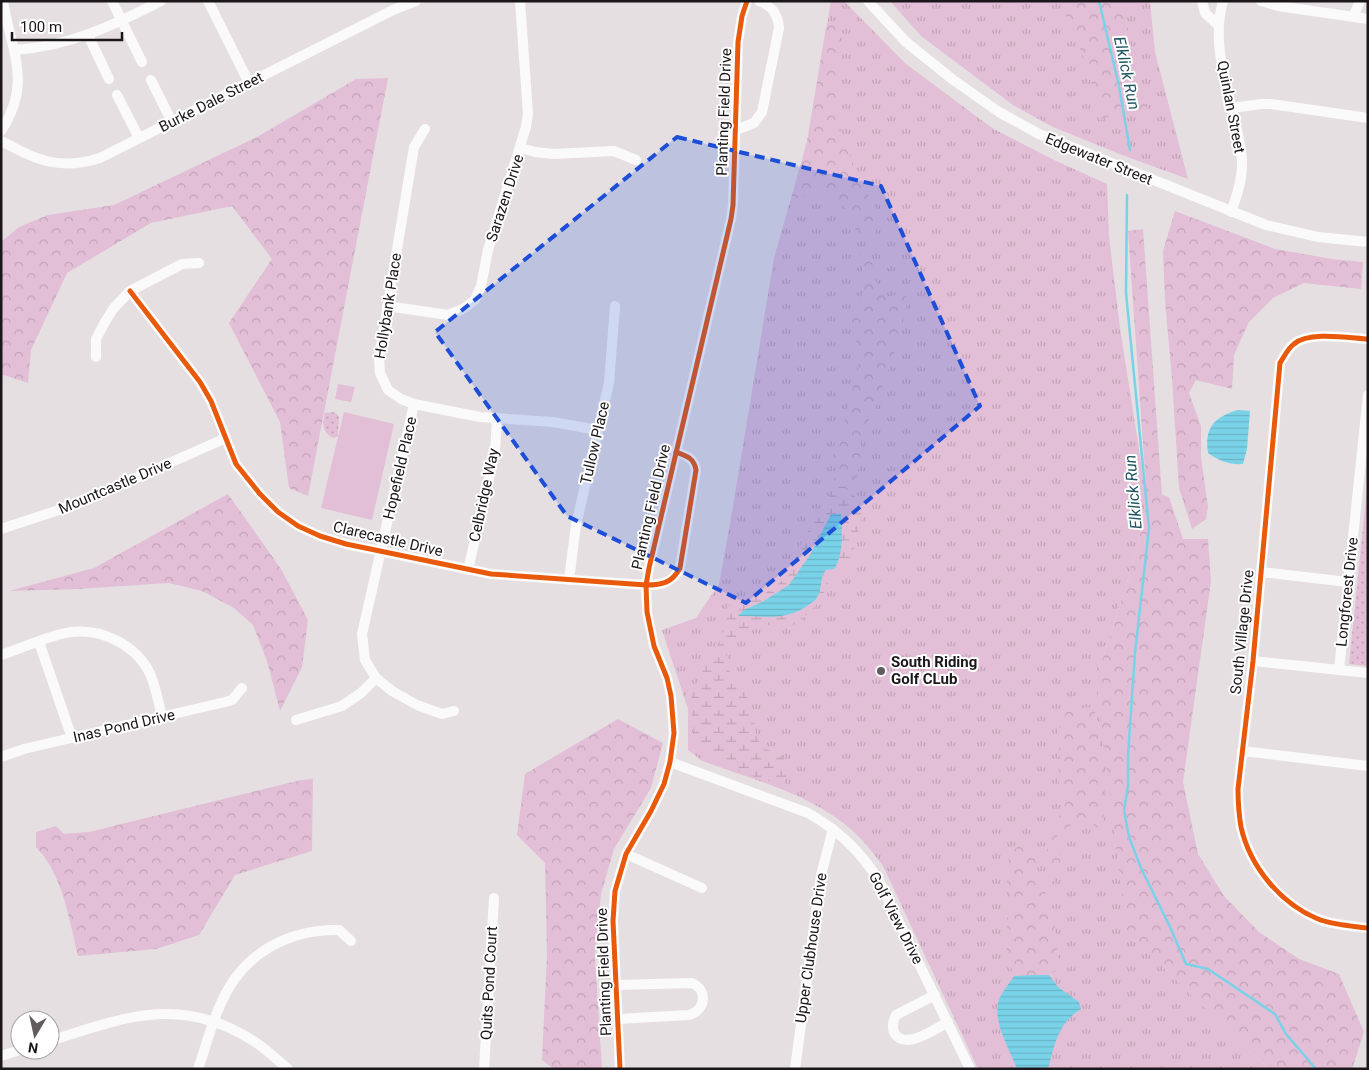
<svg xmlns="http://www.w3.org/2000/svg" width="1369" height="1070" font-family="Roboto,sans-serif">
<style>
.grass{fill:url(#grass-tufts)}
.forest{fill:url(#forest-crowns)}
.wetland{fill:url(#wetland-marsh)}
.park{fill:url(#park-dots)}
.pitch{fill:#e2bfd6}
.water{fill:url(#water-rules)}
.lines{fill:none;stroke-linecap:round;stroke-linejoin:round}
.stream{stroke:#7ad2e8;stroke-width:2.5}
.minor{stroke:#fbfafb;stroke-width:10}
.cycleway-casing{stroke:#fff;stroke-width:8}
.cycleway{stroke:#e8590c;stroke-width:5}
.marked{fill:#1d4ed8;fill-opacity:0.2;stroke:#1d4ed8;stroke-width:4;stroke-dasharray:10 6;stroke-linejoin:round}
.poi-dot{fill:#615c5f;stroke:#fff;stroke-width:2}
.labels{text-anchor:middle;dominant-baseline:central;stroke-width:4;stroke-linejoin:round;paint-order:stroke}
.street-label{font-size:15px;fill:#1a1619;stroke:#fff}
.poi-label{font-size:15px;font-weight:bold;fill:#1a1619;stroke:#fff;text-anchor:start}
.water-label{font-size:16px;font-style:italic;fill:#215662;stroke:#fff}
</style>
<defs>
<pattern id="grass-tufts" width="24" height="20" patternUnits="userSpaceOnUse" patternTransform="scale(1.25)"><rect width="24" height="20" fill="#e2bfd6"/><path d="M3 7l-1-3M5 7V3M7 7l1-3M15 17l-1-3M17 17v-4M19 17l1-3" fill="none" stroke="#c1a3b7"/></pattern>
<pattern id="forest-crowns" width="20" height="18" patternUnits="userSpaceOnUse" patternTransform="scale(1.25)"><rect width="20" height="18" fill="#e2bfd6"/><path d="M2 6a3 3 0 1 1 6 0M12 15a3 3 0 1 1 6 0" fill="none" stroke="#c1a3b7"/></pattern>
<pattern id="wetland-marsh" width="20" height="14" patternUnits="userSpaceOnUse" patternTransform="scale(1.25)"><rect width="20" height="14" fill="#e2bfd6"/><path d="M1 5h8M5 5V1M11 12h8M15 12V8" fill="none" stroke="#c1a3b7"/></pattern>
<pattern id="park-dots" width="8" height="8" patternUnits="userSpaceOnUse" patternTransform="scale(1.25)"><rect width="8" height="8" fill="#e2bfd6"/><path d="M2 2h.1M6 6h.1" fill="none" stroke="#c1a3b7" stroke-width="1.8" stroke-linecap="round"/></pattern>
<pattern id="water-rules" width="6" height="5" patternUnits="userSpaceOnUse" patternTransform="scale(1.25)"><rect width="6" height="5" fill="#7ad2e8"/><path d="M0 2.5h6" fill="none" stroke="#69b4c6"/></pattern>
</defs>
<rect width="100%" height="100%" fill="#e5dfe2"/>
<g class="grass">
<path d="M831,1H844L906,64L992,128L1052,159L1107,184L1109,236L1120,328L1147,500L1136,554L1096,679L1248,1051L1270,1069H978L883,866C876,857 869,847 861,839C820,796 757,781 702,761L688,750V709L662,630L696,618L719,584L731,518L774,258L807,142Z"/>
<path d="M890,1H1150L1155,52L1188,179L1122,155L1053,127L1013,105L921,36Z"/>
</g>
<g class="forest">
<path d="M1058,1H1123L1137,79L1148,112L1129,107L1101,120L1088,70L1076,37Z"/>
<path d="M833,22L842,38L836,87V116L848,152L863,186L876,208L878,222L874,239H858L852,214L840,203L825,195L813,193L791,200L807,142L826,27Z"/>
<path d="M388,78L308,496L289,488L280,422L229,323L272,259L232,206L151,223L67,273L31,350L28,383L1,374V242L19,227L48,215L114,205L257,137L356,79Z"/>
<path d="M1175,211L1275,249L1332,259L1363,262L1361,289L1304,283L1273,298L1249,322L1234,355L1232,389L1196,380L1189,393L1201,426V457L1208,507L1206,519L1192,529L1179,488L1172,379L1165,301L1163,251Z"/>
<path d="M1143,229L1162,495L1169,497L1183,539H1208L1211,581L1183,782L1198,854L1224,896L1259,932L1299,959L1339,974L1364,1032L1352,1069H1270L1248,1051L1126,931L1096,679L1136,554L1147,500L1128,231Z"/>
<path d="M862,249L869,252L878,288L882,294L890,297L900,293L908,297L901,333L875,409L862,433L859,467L853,493L833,483L837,471L833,455L835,442L844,425L850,396L858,372L859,352L851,325L853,311L861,299L864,277L859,258Z"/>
<path d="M228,494L281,569L308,620L302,667L280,711L267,661L253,625L234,608L202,591L169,583L78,589L9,591L94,568Z"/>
<path d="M1094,707L1105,781L1103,832L1082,816L1057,836C1062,863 1064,871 1044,892L1054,912L1057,953L1062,967L1049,975L1014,976C1009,962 1005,948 1006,934C1006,923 1010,913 1011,902C1011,896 1007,890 1007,883C1005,867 1008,844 1028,844L1034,854L1041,885L1047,883L1049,869L1046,837L1050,825L1064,811L1065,801L1061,794L1058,776L1060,760L1058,730L1068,709Z"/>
<path d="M618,719L663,743L651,788L614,849L601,894L595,958L602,1069H554L542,1060L547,955L545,863L517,835L525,774Z"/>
<path d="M313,779L312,851L235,875L199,935L156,949L78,956C69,919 63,875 36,847V832L56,826L64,834L89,832L301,780Z"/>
</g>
<path class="wetland" d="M833,483L853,493L863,514L854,548L848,560L842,568L831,577L821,600L805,616L803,625L772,624L742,630L725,648L730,672L741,683L751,705L757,739L765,748L784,758L788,772L784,785L757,778L713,760L695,740L692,715L691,693L718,644L726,626L728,606C748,603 772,593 786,576C796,563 799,545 808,531C820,514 830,504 833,483Z"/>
<g class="park">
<path d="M334,412L339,416L338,436L334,438C322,434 322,423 325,413Z"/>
<path d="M1367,488H1368V666L1349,664Z"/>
</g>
<g class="pitch">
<path d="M338,384L355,387L351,402L335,399Z"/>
<path d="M344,412L394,424L372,520L321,508Z"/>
</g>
<g class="water">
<path d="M1238,410L1250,411L1247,449L1243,464C1230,465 1219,461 1208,453C1204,428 1214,417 1238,410Z"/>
<path d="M831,514H841C842,532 844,554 834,569L826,570C819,578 823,590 816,599C814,602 809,604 807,606C786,621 762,616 738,616L744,610L762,602L789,585L810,555Z"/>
<path d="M1032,975H1049L1058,987L1079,1002L1081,1009C1059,1023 1055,1041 1049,1066L1046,1069H1017C1010,1050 994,1025 998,1004C999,995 1009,984 1014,976Z"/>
</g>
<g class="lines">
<g class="stream">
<path d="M1099,1L1119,86L1130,150"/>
<path d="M1127,195L1126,293L1149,528L1135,653L1128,755V786L1124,810L1129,837L1141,868L1170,927L1186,964L1208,969L1275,1014L1286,1034L1316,1069"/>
</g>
<g class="minor">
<path d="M112,1L142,62"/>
<path d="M208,1L249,83"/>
<path d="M868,1L906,42L952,79L999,112L1039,134L1266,225L1318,237L1368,242"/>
<path d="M1202,1L1205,13L1218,25"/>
<path d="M1223,1C1211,43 1227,85 1236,126C1239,138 1242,151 1242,164C1242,181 1237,196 1231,212"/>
<path d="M1261,1L1278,6L1368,19"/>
<path d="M1353,17L1360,1"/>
<path d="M88,35L109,79"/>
<path d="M15,50C70,46 112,26 161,1"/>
<path d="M151,80L172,122"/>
<path d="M117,95L139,138"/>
<path d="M1232,108L1261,104H1271L1368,118"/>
<path d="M425,129L414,147L379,358L380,373L388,390L401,399L414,404L480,417L553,422L597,430"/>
<path d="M736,130L754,123L762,112L779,28C778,14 772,6 759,1"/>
<path d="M1,131C33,83 11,51 3,1"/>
<path d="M1,141C37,160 59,171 100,158L393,10L416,1"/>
<path d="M521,148L535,152L554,154L614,151L636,160"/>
<path d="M130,291L200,382L211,401L236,464L260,494L278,512L298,526L320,536L346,544L491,574L646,585C662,585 672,583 680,568L696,470C694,458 687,456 676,452"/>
<path d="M387,306L448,315L463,309L475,300L481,286L488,250L526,127L528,114L520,1"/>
<path d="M1368,339C1349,338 1309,331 1294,344C1288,348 1284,357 1280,363L1253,661L1238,789C1238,802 1239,815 1241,827C1250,867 1281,904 1318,919C1333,925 1352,926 1368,928"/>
<path d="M96,357V339L105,322L113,309L130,291L182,264L199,263"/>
<path d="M414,404L362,634L365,660L376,678L392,691L417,705L442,714L454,711"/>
<path d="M1,529L77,504L226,438"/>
<path d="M468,570L495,452L497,419"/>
<path d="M1261,572L1348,582"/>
<path d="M569,580L576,525L609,383L615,306"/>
<path d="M39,642L72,738"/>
<path d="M1,655C23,648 49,635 71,632C103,628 138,646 151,676C156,689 159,703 162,717"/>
<path d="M1253,661L1368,673"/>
<path d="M1339,670L1368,395"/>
<path d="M296,720L342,706L361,693L376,678"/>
<path d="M1242,751L1368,766"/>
<path d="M1,757L24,749L225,702L232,700L242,688"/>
<path d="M670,762L808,813C838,830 859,850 878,879L970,1069"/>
<path d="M626,854L702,888"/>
<path d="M616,985L692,983C708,990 706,1010 689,1015L618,1019"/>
<path d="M935,995L896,1015C893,1021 891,1028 895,1034C906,1050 935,1029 948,1022"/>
<path d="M50,1041C124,1017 180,995 252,1040C265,1048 276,1059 288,1069"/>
<path d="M1,1056L20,1050"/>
<path d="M198,1069C206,1046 212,1021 223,999C244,953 289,929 339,930L351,941"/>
<path d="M484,1069L494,898"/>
<path d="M620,1069L613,921L615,891L626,854L651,811L664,784L670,762L674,733L671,696L667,678L654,646L647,612L646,585L649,568L731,219L733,205L738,42L742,16L747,1"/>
<path d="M795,1069L821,875L833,829"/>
</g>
<g class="cycleway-casing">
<g id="cycleway">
<path d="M130,291L200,382L211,401L236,464L260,494L278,512L298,526L320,536L346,544L491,574L646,585C662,585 672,583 680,568L696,470C694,458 687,456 676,452"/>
<path d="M1368,339C1349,338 1309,331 1294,344C1288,348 1284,357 1280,363L1253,661L1238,789C1238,802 1239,815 1241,827C1250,867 1281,904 1318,919C1333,925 1352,926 1368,928"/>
<path d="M620,1069L613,921L615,891L626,854L651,811L664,784L670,762L674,733L671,696L667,678L654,646L647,612L646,585L649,568L731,219L733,205L738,42L742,16L747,1"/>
</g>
</g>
<use href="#cycleway" class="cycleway"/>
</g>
<path class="marked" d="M677,137L881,186L980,406L746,603L567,516L435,332Z"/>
<circle class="poi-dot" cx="881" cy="671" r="5"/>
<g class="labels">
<g class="street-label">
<text transform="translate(211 102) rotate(-27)">Burke Dale Street</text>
<text transform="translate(1231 107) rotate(79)">Quinlan Street</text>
<text transform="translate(724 112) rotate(-88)">Planting Field Drive</text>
<text transform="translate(1099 159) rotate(22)">Edgewater Street</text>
<text transform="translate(505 198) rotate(-72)">Sarazen Drive</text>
<text transform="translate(388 306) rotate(-81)">Hollybank Place</text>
<text transform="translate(595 443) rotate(-77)">Tullow Place</text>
<text transform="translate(400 468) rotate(-77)">Hopefield Place</text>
<text transform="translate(115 486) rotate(-23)">Mountcastle Drive</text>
<text transform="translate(484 495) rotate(-78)">Celbridge Way</text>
<text transform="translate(651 507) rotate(-77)">Planting Field Drive</text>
<text transform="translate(388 539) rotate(13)">Clarecastle Drive</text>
<text transform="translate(1347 592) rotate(-84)">Longforest Drive</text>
<text transform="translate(1242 632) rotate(-84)">South Village Drive</text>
<text transform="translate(124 726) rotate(-13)">Inas Pond Drive</text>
<text transform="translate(896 918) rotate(63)">Golf View Drive</text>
<text transform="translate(811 948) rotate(-82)">Upper Clubhouse Drive</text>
<text transform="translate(604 972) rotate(-92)">Planting Field Drive</text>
<text transform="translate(489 983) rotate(-87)">Quits Pond Court</text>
</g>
<g class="poi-label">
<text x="891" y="662">South Riding<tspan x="891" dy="17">Golf CLub</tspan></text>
</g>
<g class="water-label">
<text transform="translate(1127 73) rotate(78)">Elklick Run</text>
<text transform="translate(1133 492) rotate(-95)">Elklick Run</text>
</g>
</g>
<rect width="1369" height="1070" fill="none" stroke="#1a1619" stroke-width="5"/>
<g transform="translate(35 1035) rotate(189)"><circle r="24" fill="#ffffff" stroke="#a3a2a3"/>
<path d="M0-4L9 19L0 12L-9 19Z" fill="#615c5f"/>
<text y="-8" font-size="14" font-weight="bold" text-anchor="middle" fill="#1a1619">N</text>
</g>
<path d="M12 32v8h110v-8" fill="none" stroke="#1a1619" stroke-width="2.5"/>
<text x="20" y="32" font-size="15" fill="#1a1619" stroke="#ffffff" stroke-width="4" paint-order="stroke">100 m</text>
</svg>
